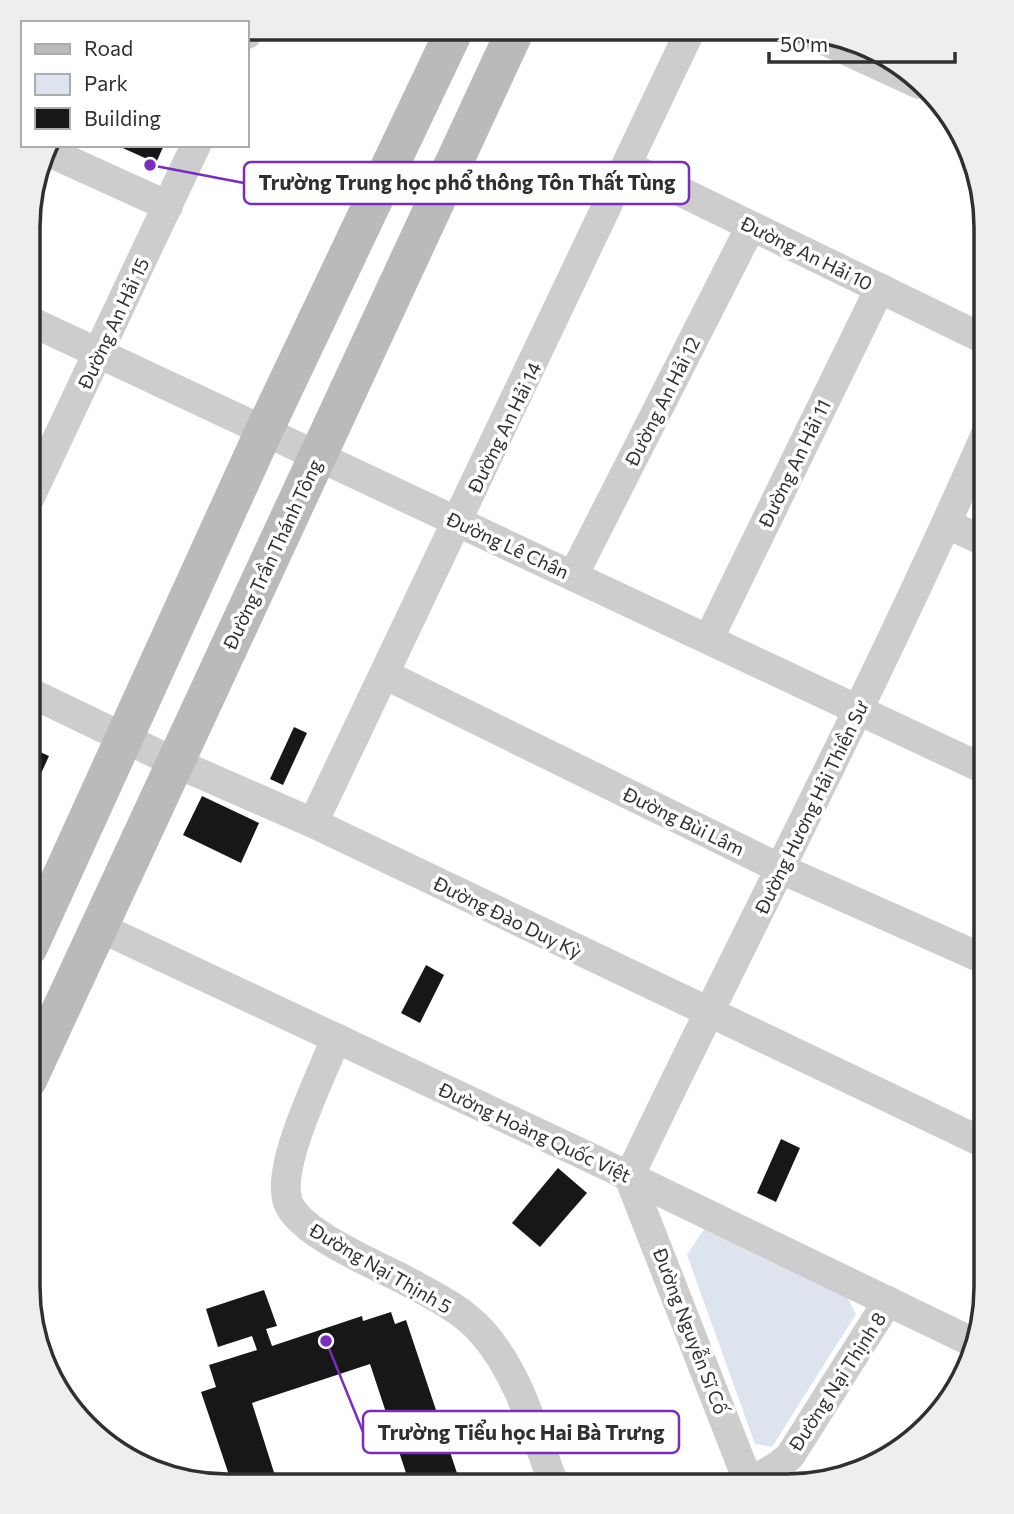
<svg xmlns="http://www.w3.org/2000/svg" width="1014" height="1514" font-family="Commissioner,sans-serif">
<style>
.green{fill:#dde3ef}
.building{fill:#171717}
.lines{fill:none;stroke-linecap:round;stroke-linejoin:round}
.minor{stroke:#cdcdcd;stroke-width:30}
.secondary{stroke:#bababa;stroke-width:38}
.labels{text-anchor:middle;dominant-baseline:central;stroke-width:7;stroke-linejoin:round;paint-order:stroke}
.street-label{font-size:19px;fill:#303030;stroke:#fff}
.rim{fill:none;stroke:#303030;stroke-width:3.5}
.leader{fill:none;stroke:#7b2cbf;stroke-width:2.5}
.callout-dot{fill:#7b2cbf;stroke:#fff;stroke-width:2.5}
.callout{fill:#fff;stroke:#7b2cbf;stroke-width:2.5}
.callout-label{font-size:21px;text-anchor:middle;font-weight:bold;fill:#303030}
</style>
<rect width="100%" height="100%" fill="#fff"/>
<path class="green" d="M706,1226L847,1297L856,1314L772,1447L755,1444L687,1255Z"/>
<g class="building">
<path d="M116,145H164L156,163Z"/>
<path d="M294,727L307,733L283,785L270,779Z"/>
<path d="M29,747L49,756L29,800Z"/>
<path d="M202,796L259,823L241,863L183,835Z"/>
<path d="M426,965L444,975L420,1023L401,1013Z"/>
<path d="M781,1139L800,1148L776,1202L757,1193Z"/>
<path d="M558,1168L587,1193L540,1247L512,1223Z"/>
<path d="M264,1290L277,1326L266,1329L272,1346L362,1316L363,1321L391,1312L395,1324L406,1320L461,1485H410L370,1364L252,1403L278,1485L232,1484L201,1392L216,1387L209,1365L257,1350L252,1336L218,1347L206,1309Z"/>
</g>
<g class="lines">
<g class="minor">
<path d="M802,30L919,84"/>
<path d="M247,34L249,28"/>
<path d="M47,151L168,206"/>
<path d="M628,166L986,340"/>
<path d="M30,321L986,770"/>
<path d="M29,499L196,145"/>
<path d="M947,524L986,542"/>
<path d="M573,576L751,226"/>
<path d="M709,638L880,288"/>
<path d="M386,675L781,869L986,960"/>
<path d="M29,692L176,763L313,823L986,1144"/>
<path d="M313,823L691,29"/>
<path d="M99,927L593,1159L970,1341"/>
<path d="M336,1038C321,1077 278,1161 287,1199C294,1231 374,1264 403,1279C430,1294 461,1308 482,1332C519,1373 535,1434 554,1485"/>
<path d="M629,1177C747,929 876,686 986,434"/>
<path d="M629,1177L750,1486"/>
<path d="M749,1483L778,1466L790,1456L888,1301"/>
</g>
<g class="secondary">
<path d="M29,947L263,433L455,29"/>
<path d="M28,1080L516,29"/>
</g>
</g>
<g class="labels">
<g class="street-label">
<text transform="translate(807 253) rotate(26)">Đường An Hải 10</text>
<text transform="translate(113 323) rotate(-65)">Đường An Hải 15</text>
<text transform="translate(662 401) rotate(-63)">Đường An Hải 12</text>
<text transform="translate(504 427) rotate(-64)">Đường An Hải 14</text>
<text transform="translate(794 463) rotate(-64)">Đường An Hải 11</text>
<text transform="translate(508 545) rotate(25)">Đường Lê Chân</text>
<text transform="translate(272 554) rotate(-65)">Đường Trần Thánh Tông</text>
<text transform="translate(811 807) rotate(-64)">Đường Hương Hải Thiền Sư</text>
<text transform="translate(684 821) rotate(26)">Đường Bùi Lâm</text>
<text transform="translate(508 917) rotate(26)">Đường Đào Duy Kỳ</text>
<text transform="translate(535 1132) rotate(25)">Đường Hoàng Quốc Việt</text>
<text transform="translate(381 1268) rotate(30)">Đường Nại Thịnh 5</text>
<text transform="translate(691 1331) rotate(69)">Đường Nguyễn Sĩ Cố</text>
<text transform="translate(837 1381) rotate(-57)">Đường Nại Thịnh 8</text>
</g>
</g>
<path d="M0 0H1014V1514H0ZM227 40H787A187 187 0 0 1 974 227V1287A187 187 0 0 1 787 1474H227A187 187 0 0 1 40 1287V227A187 187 0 0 1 227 40Z" fill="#eee" fill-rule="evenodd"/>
<path class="rim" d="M227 40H787A187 187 0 0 1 974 227V1287A187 187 0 0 1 787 1474H227A187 187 0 0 1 40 1287V227A187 187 0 0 1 227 40Z"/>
<path class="leader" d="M150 165L244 183M326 1341L363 1432"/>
<g class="callout-dot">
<circle cx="150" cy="165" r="7"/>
<circle cx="326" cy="1341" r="7"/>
</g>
<g class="callout">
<rect x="244" y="162" width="445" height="42" rx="7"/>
<rect x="363" y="1411" width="316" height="42" rx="7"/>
</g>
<g class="callout-label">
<text x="467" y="190">Trường Trung học phổ thông Tôn Thất Tùng</text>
<text x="521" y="1440">Trường Tiểu học Hai Bà Trưng</text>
</g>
<rect x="21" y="21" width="228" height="126" fill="#ffffff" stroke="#acacac" stroke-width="2"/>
<rect x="35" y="44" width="35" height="10" fill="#bababa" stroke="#acacac" stroke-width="2"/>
<text x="84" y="56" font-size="21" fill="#303030">Road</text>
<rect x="35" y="74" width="35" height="21" fill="#dde3ef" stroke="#acacac" stroke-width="2"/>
<text x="84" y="91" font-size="21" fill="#303030">Park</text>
<rect x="35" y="108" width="35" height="21" fill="#171717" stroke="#acacac" stroke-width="2"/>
<text x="84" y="126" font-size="21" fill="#303030">Building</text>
<path d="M769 52v10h186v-10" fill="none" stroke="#303030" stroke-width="3.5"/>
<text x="780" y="52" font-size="21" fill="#303030" stroke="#ffffff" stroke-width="5" paint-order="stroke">50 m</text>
</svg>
